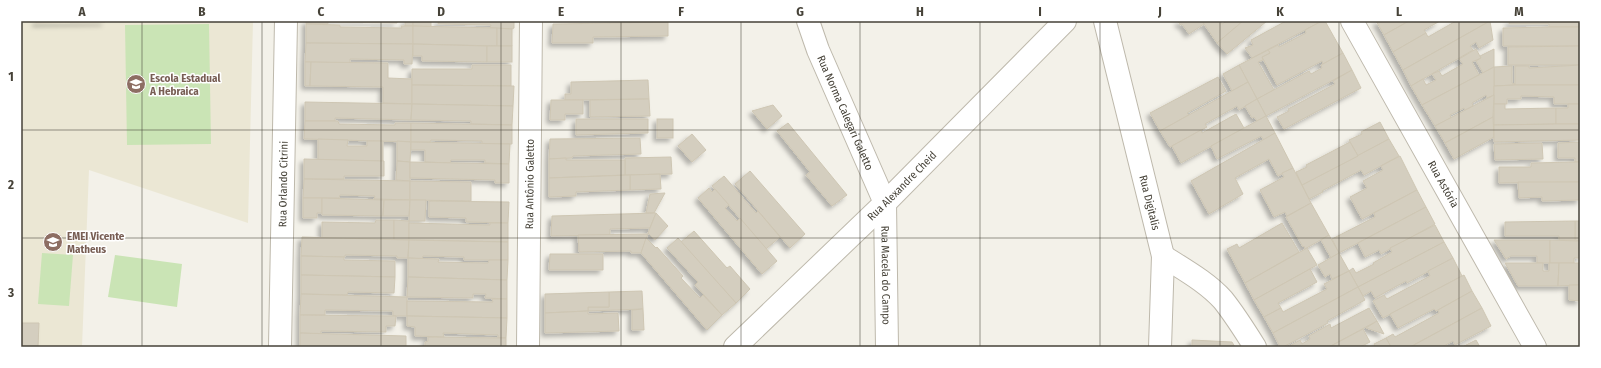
<svg xmlns="http://www.w3.org/2000/svg" width="1601" height="368" font-family="'Fira Sans Condensed',sans-serif">
<style>
.education{fill:#ebe7d4}
.green{fill:#cae4b5}
.building{fill:#d4cebf;stroke:#cec6b3;filter:url(#shadow)}
.lines{fill:none;stroke-linecap:round;stroke-linejoin:round}
.street-casing{stroke:#beb9ac;stroke-width:24}
.street{stroke:#fff;stroke-width:22}
.grid{fill:none;stroke:#464238;stroke-width:1;stroke-opacity:0.55}
.labels{text-anchor:middle;dominant-baseline:central;stroke-width:3;stroke-linejoin:round;paint-order:stroke}
.education-label{font-size:11px;font-weight:bold;fill:#785e54;stroke:#fff;text-anchor:start}
.street-label{font-size:11px;fill:#464238;stroke:#fff}
.neatline{fill:none;stroke:#464238;stroke-width:1.5}
.grid-label{font-size:13px;text-anchor:middle;font-weight:bold;fill:#464238}
</style>
<defs>
<filter id="shadow"><feDropShadow dx="-3.5" dy="3.5" stdDeviation="2" flood-color="#0004"/></filter>
</defs>
<rect width="100%" height="100%" fill="#f3f1e9"/>
<path class="education" d="M21,21H253L248,223L89,170L82,347H21Z"/>
<g class="green">
<path d="M209,24L211,144L127,145L125,25Z"/>
<path d="M42,253L73,255L69,306L38,304Z"/>
<path d="M115,255L182,264L177,307L108,297Z"/>
</g>
<g class="building">
<path d="M36,21H105V22L36,23Z"/>
<path d="M306,21H397V23L328,22V24H306Z"/>
<rect x="405" y="21" width="8" height="5"/>
<path d="M413,21H431V27L413,26Z"/>
<path d="M438,21H514V28L512,29L490,28L491,25L438,24Z"/>
<path d="M630,21H668V22L630,23Z"/>
<path d="M1178,21H1202L1204,24L1189,34L1182,24L1180,25Z"/>
<path d="M1202,21H1220L1222,24L1227,21H1243L1217,43Z"/>
<path d="M1243,21H1267L1227,54L1217,43Z"/>
<path d="M1286,21H1322L1252,58L1245,48L1253,45L1251,40Z"/>
<path d="M1322,21H1325L1343,53L1323,64L1322,61L1277,85L1262,57L1270,53L1268,50L1278,45L1279,47L1306,33L1305,30Z"/>
<path d="M1376,21H1409L1384,35Z"/>
<path d="M1409,21H1440L1424,30L1426,33L1393,52L1384,35Z"/>
<path d="M1456,21H1490L1403,70L1393,52L1426,33L1428,37Z"/>
<path d="M1490,21L1493,40L1479,48L1476,42L1470,46L1473,50L1411,86L1403,70Z"/>
<path d="M1509,21H1580V27H1549V24H1509Z"/>
<path d="M668,22V36L593,37V43H552L553,24Z"/>
<path d="M306,24L340,25V27L402,28L401,26H413V44L306,43Z"/>
<path d="M413,26L497,28V46L413,44Z"/>
<path d="M1549,27H1580V46H1503V28Z"/>
<path d="M497,28L512,29V46H497Z"/>
<path d="M306,43L413,44L412,64H404V60L350,59V63L305,62Z"/>
<path d="M413,44L487,46V62L422,61V56H413Z"/>
<rect x="487" y="46" width="25" height="16"/>
<path d="M1580,46V65H1508V47Z"/>
<path d="M1476,49L1481,58L1472,62L1479,75L1422,105L1411,86L1423,79L1426,85L1436,80L1432,74L1439,71L1442,76L1463,64L1459,59Z"/>
<path d="M1494,49V67L1483,73L1476,61L1481,58L1480,56Z"/>
<path d="M1268,50L1270,53L1262,57L1263,60L1258,62L1274,90L1257,99L1239,65Z"/>
<path d="M1343,53L1352,70L1266,116L1257,99L1309,71L1311,74L1322,68L1321,65Z"/>
<path d="M305,62H311L310,86H305Z"/>
<path d="M311,62L388,63V78L412,79V104L383,103V87L310,86Z"/>
<path d="M472,65H511V86L412,85V69H472Z"/>
<path d="M1239,65L1248,82L1232,91L1223,74Z"/>
<path d="M1580,65V85H1515V66H1529V68Z"/>
<path d="M1512,66V83L1515,84V85L1494,86V67Z"/>
<path d="M1494,67V95L1487,98L1486,95L1472,103L1473,106L1465,110L1464,108L1450,115L1451,118L1435,126L1422,105Z"/>
<path d="M1352,70L1361,88L1284,129L1277,117L1289,111L1288,109L1335,84L1333,81Z"/>
<path d="M1218,77L1226,91L1187,113L1189,115L1160,131L1150,113Z"/>
<path d="M648,80L649,99L565,100V94H571V82Z"/>
<path d="M1248,82L1257,99L1239,110L1237,106L1205,124L1207,127L1170,147L1160,131Z"/>
<path d="M412,85L514,86L513,106L412,104Z"/>
<path d="M1515,85H1580V104H1554V97L1521,96V99H1507V104H1494V86Z"/>
<path d="M1494,95L1493,117L1445,143L1435,126Z"/>
<path d="M649,99L650,116L590,117V100Z"/>
<path d="M1257,99L1266,116L1257,121L1254,117L1252,118L1245,106Z"/>
<path d="M551,100H583V114H565V120H550Z"/>
<path d="M305,102L412,104L411,120L335,118V121H305Z"/>
<path d="M412,104L513,106L512,125L471,124V121L411,120Z"/>
<path d="M1494,104H1505V109L1556,108V124L1494,125Z"/>
<path d="M1568,104H1580V124H1556V108H1568Z"/>
<path d="M773,105L782,116L767,129L752,111Z"/>
<path d="M1236,114L1244,128L1181,163L1172,146L1201,130L1202,133Z"/>
<path d="M1266,116L1275,133L1264,140L1261,136L1217,159L1211,146Z"/>
<path d="M1493,117L1494,137L1454,159L1445,143Z"/>
<path d="M576,119H648V133L576,135Z"/>
<rect x="657" y="119" width="16" height="19"/>
<path d="M305,121H338L339,124L395,125V123H411V142L304,139Z"/>
<path d="M1380,122L1389,139L1358,156L1349,140L1362,134L1361,132Z"/>
<path d="M411,123L512,125V144H482V141L431,140L430,142H411Z"/>
<path d="M788,123L847,195L832,206L806,175L810,172L777,131Z"/>
<path d="M1556,124H1580V140L1494,142V125Z"/>
<path d="M1275,133L1293,168L1278,176L1269,159L1235,178L1243,194L1209,214L1191,181Z"/>
<path d="M692,134L706,150L692,162L678,146Z"/>
<path d="M640,138L641,154L573,156L572,158L549,159L550,139Z"/>
<path d="M318,139L348,140L347,146H367V141H383V161L318,160Z"/>
<path d="M1389,139L1399,156L1364,175L1361,170L1322,191L1323,192L1309,199L1302,185Z"/>
<path d="M397,141L411,142L410,162L397,161Z"/>
<path d="M411,142L510,144L509,164L485,163V160H451L450,163L425,162V150H411Z"/>
<path d="M1350,142L1358,156L1302,185L1296,172L1307,167L1306,165Z"/>
<path d="M1580,142V162H1575V158H1558V143Z"/>
<path d="M1542,143L1543,159L1495,160L1494,144Z"/>
<path d="M1400,156L1417,190L1362,219L1350,197L1367,188L1363,181L1383,170L1381,166Z"/>
<path d="M671,157L672,174L625,175V158Z"/>
<path d="M566,158V160H625V175L549,178V159Z"/>
<path d="M304,159L384,161V176H344V179H304Z"/>
<path d="M397,161L410,162V181L396,180Z"/>
<path d="M410,162L509,164V183H495V180L410,178Z"/>
<path d="M1575,162H1580V182L1499,183V167H1531V163Z"/>
<path d="M1293,168L1311,203L1287,216L1285,212L1274,217L1260,190L1284,177L1282,173Z"/>
<path d="M750,171L805,234L790,248L735,184Z"/>
<path d="M660,174L661,189L630,190V175Z"/>
<path d="M630,175V190L576,192V196L549,197V178Z"/>
<path d="M724,176L756,213L758,211L780,237L766,249L712,186Z"/>
<path d="M304,179L410,181V200L374,199L375,196L340,195L339,198H303Z"/>
<path d="M410,181L471,182V201L410,200Z"/>
<path d="M1518,182H1580V200L1542,201V197L1519,198Z"/>
<path d="M709,188L712,192L715,189L729,205L725,208L737,221L740,218L777,261L762,274L698,198Z"/>
<path d="M1417,190L1426,207L1339,253L1332,239L1375,217L1374,213Z"/>
<path d="M665,193L654,213H646L650,194Z"/>
<path d="M303,198H322V213H317V218H303Z"/>
<path d="M322,198L384,200L383,216L322,215Z"/>
<path d="M384,200H410L409,216H383Z"/>
<path d="M410,200H426L425,221H409Z"/>
<path d="M429,201L509,202L508,223L466,222V218L429,217Z"/>
<path d="M1311,203L1329,235L1305,249L1304,246L1303,247L1286,217Z"/>
<path d="M1426,207L1435,224L1381,254L1379,250L1365,257L1358,243Z"/>
<path d="M656,213L650,228L610,229V235L551,236L552,216Z"/>
<path d="M656,213L668,226L655,240L648,233Z"/>
<path d="M376,220H394V240L322,238V222L375,223Z"/>
<path d="M394,220L409,221V240H394Z"/>
<path d="M1575,221H1580V241L1575,240Z"/>
<path d="M1575,221V240H1559V236H1505V222Z"/>
<path d="M409,223L490,225V223H508V242L409,240Z"/>
<path d="M1282,223L1299,252L1245,283L1227,249L1237,244L1239,248Z"/>
<path d="M1435,225L1444,242L1358,287L1349,271L1353,268L1356,273L1374,264L1373,263L1392,252L1390,248Z"/>
<path d="M694,231L727,268L730,266L750,289L736,303L681,242Z"/>
<path d="M648,234L641,253H631V251L579,252L578,235Z"/>
<path d="M1329,235L1339,253L1331,258L1321,240Z"/>
<path d="M302,237L409,240L408,258H397V256L345,255V257L301,256Z"/>
<path d="M646,238L656,248L657,247L683,276L681,278L700,298L703,295L722,315L707,330L641,253Z"/>
<path d="M678,238L736,303L722,315L695,285L698,282L667,248Z"/>
<path d="M409,240L508,242V260H464V257L423,256L422,259L408,258Z"/>
<path d="M1494,240H1550V263H1537V256H1511L1506,259Z"/>
<path d="M1550,240L1580,241V258H1574V263H1550Z"/>
<path d="M1444,242L1453,258L1407,283L1406,281L1375,298L1371,291L1363,296L1358,287Z"/>
<path d="M1307,248L1317,265L1254,300L1245,283Z"/>
<path d="M1339,253L1349,271L1332,279L1330,274L1325,277L1318,265Z"/>
<path d="M550,254H603V270H549Z"/>
<path d="M301,256L344,257V260L395,261V277L301,275Z"/>
<path d="M408,258L439,259L438,262L488,263L489,260H508L507,280L408,277Z"/>
<path d="M1453,258L1462,276L1383,318L1373,301L1384,295L1387,299L1430,276L1428,271Z"/>
<path d="M1505,263H1543V271H1549V263H1559L1558,286H1518Z"/>
<path d="M1559,263H1580V285L1558,286Z"/>
<path d="M1310,269L1317,282L1278,303L1281,308L1264,317L1254,300Z"/>
<path d="M1349,271L1358,287L1273,333L1264,317L1281,308L1283,312L1327,289L1324,284Z"/>
<path d="M301,275L395,277L394,293L348,292L347,295L301,294Z"/>
<path d="M1464,275L1472,291L1436,311L1434,309L1398,328L1390,314Z"/>
<path d="M408,277L507,280V299L485,298L486,294H473V298L407,297Z"/>
<path d="M1569,285H1580V301L1569,300Z"/>
<path d="M1358,287L1365,300L1327,321L1328,323L1283,347H1280L1273,333Z"/>
<path d="M642,291L643,309L588,311V307H609V292Z"/>
<path d="M1472,291L1482,308L1410,347H1391L1386,338L1393,334L1395,337L1439,313L1438,310Z"/>
<path d="M609,292V307H588V311L545,313V294Z"/>
<path d="M301,294L407,297V316H393V311L325,310V315H300Z"/>
<path d="M492,299H507V318L407,316V301L493,302Z"/>
<path d="M1369,308L1377,321L1329,347H1288L1300,340L1302,344L1310,339L1309,336L1330,324L1331,328Z"/>
<path d="M1482,308L1491,326L1455,345L1453,341L1442,347H1415L1414,345Z"/>
<path d="M643,309L644,330H632V310Z"/>
<path d="M588,311V314L618,313L619,331L545,333V313Z"/>
<path d="M300,315L396,316L395,326H386V332L321,331V334L300,333Z"/>
<path d="M407,316L507,318L506,338H498V335L443,333L444,337L415,336V327L407,326Z"/>
<path d="M1377,321L1384,334L1366,328Z"/>
<path d="M21,323H39L38,347H21Z"/>
<path d="M1363,329L1370,342L1360,347H1329Z"/>
<path d="M300,333L406,336V347H300Z"/>
<path d="M428,337L506,338V347H406H425V342L428,341Z"/>
<path d="M1386,338L1391,347H1375L1374,344Z"/>
<path d="M1192,340L1232,342L1235,347H1192Z"/>
<path d="M1476,340L1480,347H1462Z"/>
</g>
<g class="lines">
<g class="street-casing">
<g id="street">
<path id="s1" d="M808,21L818,50L885,203L887,347"/>
<path id="s2" d="M1105,21L1163,256L1160,347"/>
<path id="s3" d="M1352,21L1535,347"/>
<path d="M1163,256C1183,269 1207,282 1223,300C1235,315 1245,331 1255,347"/>
<path id="s4" d="M280,347L286,21"/>
<path id="s5" d="M528,347L531,21"/>
<path id="s6" d="M735,347L885,203L1065,21"/>
</g>
</g>
<use href="#street" class="street"/>
</g>
<path class="grid" d="M142,21V347M262,21V347M381,21V347M501,21V347M621,21V347M741,21V347M860,21V347M980,21V347M1100,21V347M1220,21V347M1339,21V347M1459,21V347M21,130H1580M21,238H1580"/>
<defs>
<g id="school-disc" transform="scale(1)"><circle r="9.5" fill="#8d6e63" stroke="#fff"/><path d="M0-5L7-2L0 1L-7-2ZM-4 1L0 2.5L4 1V4Q0 6-4 4Z" fill="#fff"/></g>
</defs>
<g fill-rule="evenodd">
<use href="#school-disc" x="136" y="84"/>
<use href="#school-disc" x="53" y="242"/>
</g>
<g class="labels">
<g class="education-label">
<text x="150" y="78">Escola Estadual<tspan x="150" dy="13">A Hebraica</tspan></text>
<text x="67" y="236">EMEI Vicente<tspan x="67" dy="13">Matheus</tspan></text>
</g>
<g class="street-label">
<text stroke="none"><textPath href="#s1" startOffset="99">Rua Norma Calegari Galetto</textPath></text>
<text stroke="none"><textPath href="#s4" startOffset="163">Rua Orlando Citrini</textPath></text>
<text stroke="none"><textPath href="#s5" startOffset="163">Rua Antônio Galetto</textPath></text>
<text stroke="none"><textPath href="#s3" startOffset="187">Rua Astória</textPath></text>
<text stroke="none"><textPath href="#s6" startOffset="232">Rua Alexandre Cheid</textPath></text>
<text stroke="none"><textPath href="#s2" startOffset="187">Rua Digitalis</textPath></text>
<text stroke="none"><textPath href="#s1" startOffset="270">Rua Macela do Campo</textPath></text>
</g>
</g>
<rect width="1601" height="368" fill="none" stroke="#ffffff" stroke-width="44"/>
<rect x="22" y="22" width="1557" height="324" class="neatline"/>
<g class="grid-label">
<text x="82" y="16">A</text>
<text x="202" y="16">B</text>
<text x="321" y="16">C</text>
<text x="441" y="16">D</text>
<text x="561" y="16">E</text>
<text x="681" y="16">F</text>
<text x="800" y="16">G</text>
<text x="920" y="16">H</text>
<text x="1040" y="16">I</text>
<text x="1160" y="16">J</text>
<text x="1280" y="16">K</text>
<text x="1399" y="16">L</text>
<text x="1519" y="16">M</text>
<text x="11" y="81">1</text>
<text x="11" y="189">2</text>
<text x="11" y="297">3</text>
</g>
</svg>
